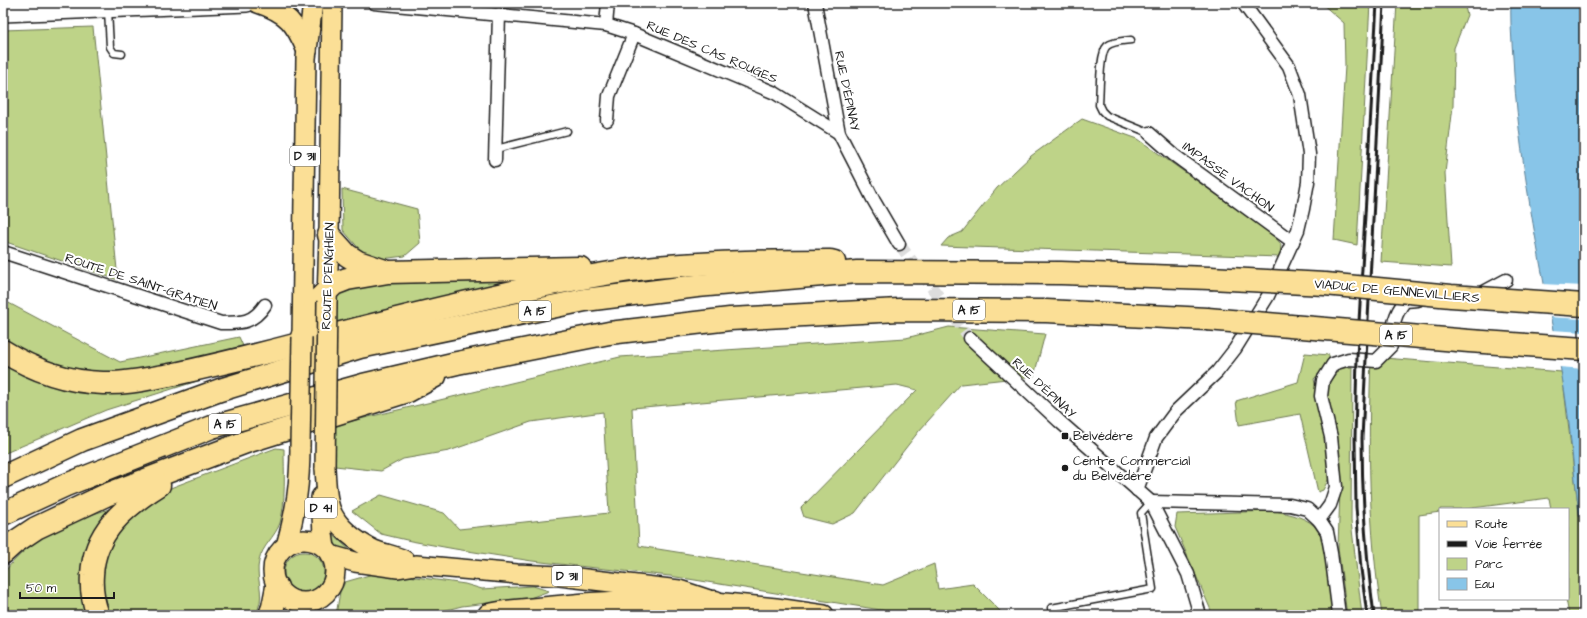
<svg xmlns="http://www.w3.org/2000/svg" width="1587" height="618" font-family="'Architects Daughter',sans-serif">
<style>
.green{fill:#bed388;stroke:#6d7852}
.water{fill:#88c5e8;stroke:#5d8196}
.pier{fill:#fff}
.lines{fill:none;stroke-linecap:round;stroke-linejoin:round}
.street-tunnel{stroke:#ddd;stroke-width:12;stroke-dasharray:12 6;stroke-linecap:butt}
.lane-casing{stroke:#1c1c1c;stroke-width:9}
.street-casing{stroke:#1c1c1c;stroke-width:15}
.secondary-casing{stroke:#1c1c1c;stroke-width:20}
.primary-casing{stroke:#1c1c1c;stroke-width:22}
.highway-casing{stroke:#1c1c1c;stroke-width:25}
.lane{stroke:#fff;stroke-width:6}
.street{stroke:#fff;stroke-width:12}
.secondary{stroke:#fff;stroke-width:17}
.primary{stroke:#fbdf96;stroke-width:19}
.highway{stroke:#fbdf96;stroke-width:22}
.rail{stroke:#1c1c1c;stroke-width:3}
.primary-bridge-casing{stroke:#1c1c1c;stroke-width:22;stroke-linecap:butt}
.highway-bridge-casing{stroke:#1c1c1c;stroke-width:25;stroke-linecap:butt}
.primary-bridge{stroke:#fbdf96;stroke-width:19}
.highway-bridge{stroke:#fbdf96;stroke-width:22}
.poi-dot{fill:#1c1c1c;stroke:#fff;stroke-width:1.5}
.labels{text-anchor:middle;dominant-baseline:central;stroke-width:4;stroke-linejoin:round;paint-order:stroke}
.shield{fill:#fff;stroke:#606060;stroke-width:1}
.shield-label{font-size:12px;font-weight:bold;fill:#1c1c1c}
.street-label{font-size:13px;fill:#1c1c1c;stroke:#fff}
.poi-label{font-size:13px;fill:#1c1c1c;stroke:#fff;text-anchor:start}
</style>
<rect width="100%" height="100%" fill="#fff"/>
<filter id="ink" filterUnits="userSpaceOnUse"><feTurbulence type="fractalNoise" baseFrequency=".025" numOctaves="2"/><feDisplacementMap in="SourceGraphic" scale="8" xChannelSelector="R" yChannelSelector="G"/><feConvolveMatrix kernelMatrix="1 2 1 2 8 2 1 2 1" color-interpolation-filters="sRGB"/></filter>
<g filter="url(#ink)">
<g class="green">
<path d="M1321,3H1370L1357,245L1334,240L1345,66L1344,23Z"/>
<path d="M1397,3H1464L1467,15L1454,48L1453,106L1445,173L1451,267L1381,262Z"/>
<path d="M93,27L118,280L3,241V30Z"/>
<path d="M1082,119L1138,139L1273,235L1281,244L1280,257L941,246L948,238L962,232L997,188L1031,156Z"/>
<path d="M342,189L417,209L420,243L405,256L381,259L361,251L343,230Z"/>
<path d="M524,279L336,322V298L352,282Z"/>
<path d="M3,300L120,362L239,337L251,364L106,410L3,454Z"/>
<path d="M949,327L1045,334L1034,376L961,384L919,431L855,513L832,524L804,517L801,508L917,390L897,385L632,408L639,546L883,585L934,564L938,589L973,584L1004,615H912L670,576L532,561L455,549L411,541L381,534L352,511L381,495L444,513L459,529L609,513L603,412L531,422L449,451L403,459L381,471L335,466V425L620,357L906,338Z"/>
<path d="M1305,353L1329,355V362L1314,379L1329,457V478L1323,490L1318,492L1300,414L1239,425L1236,401L1298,382Z"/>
<path d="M1371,357L1562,372L1579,514L1584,541V615H1569L1566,599H1568V509H1551L1549,498L1465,509H1440V512L1419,515V615H1382C1368,530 1368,442 1371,357Z"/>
<path d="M1352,367L1351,521L1362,615H1347L1338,547L1341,463L1327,400V385L1340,368Z"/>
<path d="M276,448L284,449C284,470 286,503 280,523C275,537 262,546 259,561C255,577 265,593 258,609L263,612L261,615H107L101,604L102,562L115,534L152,498L173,487Z"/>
<path d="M113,508L89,615H3V574C30,537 71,520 113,508Z"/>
<path d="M1275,511C1290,514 1309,517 1319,531C1329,547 1332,594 1334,615H1213L1175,527L1177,514Z"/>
<path d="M328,530L353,553L337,550Z"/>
<circle cx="304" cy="572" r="20"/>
<path d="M380,572L465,584L482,589L533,586L549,591L530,598L462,606L427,615H336L340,592L345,582Z"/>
</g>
<path class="water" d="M1511,3H1584V541C1573,485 1572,427 1561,371C1542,272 1521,175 1514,75C1513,51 1510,27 1511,3Z"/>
<g class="pier">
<path d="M1541,284L1584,286V319L1548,317Z"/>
<path d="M1551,330L1584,332V369L1559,367Z"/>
</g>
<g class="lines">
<path class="street-tunnel" d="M899,244L970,338"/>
<g class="lane-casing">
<g id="lane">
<path d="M108,10L110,47L114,53L122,54"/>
<path d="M1131,40C1123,41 1113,41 1107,46C1099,53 1100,93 1099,105L1102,111L1107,116L1149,133"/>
<path d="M496,149L567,131"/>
<path d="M1051,608L1153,589L1141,513L1151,502"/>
</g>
</g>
<g class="street-casing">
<g id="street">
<path d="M374,3L606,25L634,34L775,93L839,133"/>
<path d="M815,3L839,133L874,201L899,244"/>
<path d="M606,25L608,3"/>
<path d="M607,120L609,96L634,34"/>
<path d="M1149,133L1174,155L1293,242"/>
<path d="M495,160L499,14"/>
<path d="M3,252L221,323C242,323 253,323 265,305"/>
<path d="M1478,295L1506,280"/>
<path d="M970,338L1059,421L1151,502L1188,574L1200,615"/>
<path d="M1137,490L1156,438L1176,411L1217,372L1235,349L1268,296L1298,230L1303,209L1308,182L1309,154L1300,95L1289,66L1243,3"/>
<path d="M1151,502L1290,505L1307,509L1319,520L1330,505L1336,487L1331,437L1321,396L1323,380L1333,364L1349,359L1376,361L1391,346C1393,327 1393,316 1405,301L1418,300"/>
<path d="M1319,520L1327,532L1331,553L1339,615"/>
</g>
</g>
<g class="secondary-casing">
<path id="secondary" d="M3,13L247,3"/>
</g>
<g class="primary-casing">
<g id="primary">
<path d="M258,3C288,13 295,23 307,51"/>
<path d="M327,301L329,235L332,3"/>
<path d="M302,337L306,58L313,3"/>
<path d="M325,468C326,481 326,496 330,508C336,527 357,542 374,550C384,554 394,555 404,560"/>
<path d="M321,497L323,534L325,548"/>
<circle cx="304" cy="571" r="31"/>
<path d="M286,546C296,511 300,483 300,447"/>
<path d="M330,555L355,562L398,568L416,565L517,574L560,576L679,590L715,602L776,608L824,615"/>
</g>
</g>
<g class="highway-casing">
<g id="highway">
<path d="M329,235L347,255L358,262L385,271"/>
<path d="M302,337L319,299L334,284L347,279L388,272L580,268"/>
<path d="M3,351C33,370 67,382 103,383C127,384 151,378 175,374C216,365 257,355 299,344C382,322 466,301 551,284C586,277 621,270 656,267C714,262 772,261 830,261L834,262"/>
<path d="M3,477L82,440L220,390L360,347L585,300L697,286L857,272L1061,273L1210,278"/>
<path d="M3,514L66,485L212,427L363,385L457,363L609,333L730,319L899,310L1046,311L1207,319"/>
<path d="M3,553L15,542L36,528L106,495L246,442L408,391L435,376"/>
<path d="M98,615C93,602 91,589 92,575C94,532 124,507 159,485"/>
<path d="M270,615L273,607L277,587"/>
<path d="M489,615L505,612L591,604L651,601L715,602"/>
</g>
</g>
<use href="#lane" class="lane"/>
<use href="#street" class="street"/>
<use href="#secondary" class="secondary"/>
<use href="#primary" class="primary"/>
<use href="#highway" class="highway"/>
<g class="rail">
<path d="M1367,615L1361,569L1356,507L1355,438L1357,357L1377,3"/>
<path d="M1374,615C1366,556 1362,497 1362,438L1384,3"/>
</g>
<g class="primary-bridge-casing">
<g id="primary-bridge">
<path d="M300,447L302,337"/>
<path d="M325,468L327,301"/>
</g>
</g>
<g class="highway-bridge-casing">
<g id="highway-bridge">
<path d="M1210,278L1325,284L1451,296L1584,305"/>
<path d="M1207,319L1469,341L1584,349"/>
</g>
</g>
<use href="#primary-bridge" class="primary-bridge"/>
<use href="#highway-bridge" class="highway-bridge"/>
</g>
</g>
<g class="poi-dot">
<rect x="1061" y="432" width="8" height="8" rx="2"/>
<circle cx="1065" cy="468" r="4"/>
</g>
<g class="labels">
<g class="shield">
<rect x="290" y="146" width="30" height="20" rx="3"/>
<rect x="953" y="300" width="32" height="20" rx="3"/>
<rect x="519" y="301" width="32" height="20" rx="3"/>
<rect x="1380" y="325" width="32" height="20" rx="3"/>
<rect x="209" y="414" width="32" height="20" rx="3"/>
<rect x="305" y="498" width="32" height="20" rx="3"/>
<rect x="552" y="566" width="30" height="20" rx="3"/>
</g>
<g class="shield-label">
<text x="305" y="156">D 311</text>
<text x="969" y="310">A 15</text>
<text x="535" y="311">A 15</text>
<text x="1396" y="335">A 15</text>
<text x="225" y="424">A 15</text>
<text x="321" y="508">D 41</text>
<text x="567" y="576">D 311</text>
</g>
<g class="street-label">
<text transform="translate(712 52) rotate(23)">RUE DES CAS ROUGES</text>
<text transform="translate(847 91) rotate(78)">RUE D'ÉPINAY</text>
<text transform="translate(1228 177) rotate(36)">IMPASSE VACHON</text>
<text transform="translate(328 276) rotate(-88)">ROUTE D'ENGHIEN</text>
<text transform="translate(141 282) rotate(18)">ROUTE DE SAINT-GRATIEN</text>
<text transform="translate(1397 291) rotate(5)">VIADUC DE GENNEVILLIERS</text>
<text transform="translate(1044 388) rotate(43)">RUE D'ÉPINAY</text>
</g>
<g class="poi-label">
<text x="1073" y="436">Belvédère</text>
<text x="1073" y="461">Centre Commercial<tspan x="1073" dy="15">du Belvédère</tspan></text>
</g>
</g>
<rect width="1587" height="618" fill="none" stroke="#fff" stroke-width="16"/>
<rect x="8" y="8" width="1571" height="602" fill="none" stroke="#1c1c1c" stroke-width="1.5" filter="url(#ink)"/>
<rect x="1439" y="508" width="130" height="92" fill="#ffffff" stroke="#a4a4a4"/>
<rect x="1447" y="521" width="20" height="6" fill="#fbdf96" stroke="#a4a4a4"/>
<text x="1475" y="528" font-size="12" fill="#1c1c1c">Route</text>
<rect x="1447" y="541" width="20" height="6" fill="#1c1c1c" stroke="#a4a4a4"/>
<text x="1475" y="548" font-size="12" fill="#1c1c1c">Voie ferrée</text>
<rect x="1447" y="558" width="20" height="12" fill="#bed388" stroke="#a4a4a4"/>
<text x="1475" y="568" font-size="12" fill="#1c1c1c">Parc</text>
<rect x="1447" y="578" width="20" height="12" fill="#88c5e8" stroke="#a4a4a4"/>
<text x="1475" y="588" font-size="12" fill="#1c1c1c">Eau</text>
<path d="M20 592v6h94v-6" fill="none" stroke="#1c1c1c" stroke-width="2"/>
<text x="26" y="592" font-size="12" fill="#1c1c1c" stroke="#ffffff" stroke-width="3" paint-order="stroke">50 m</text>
</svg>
